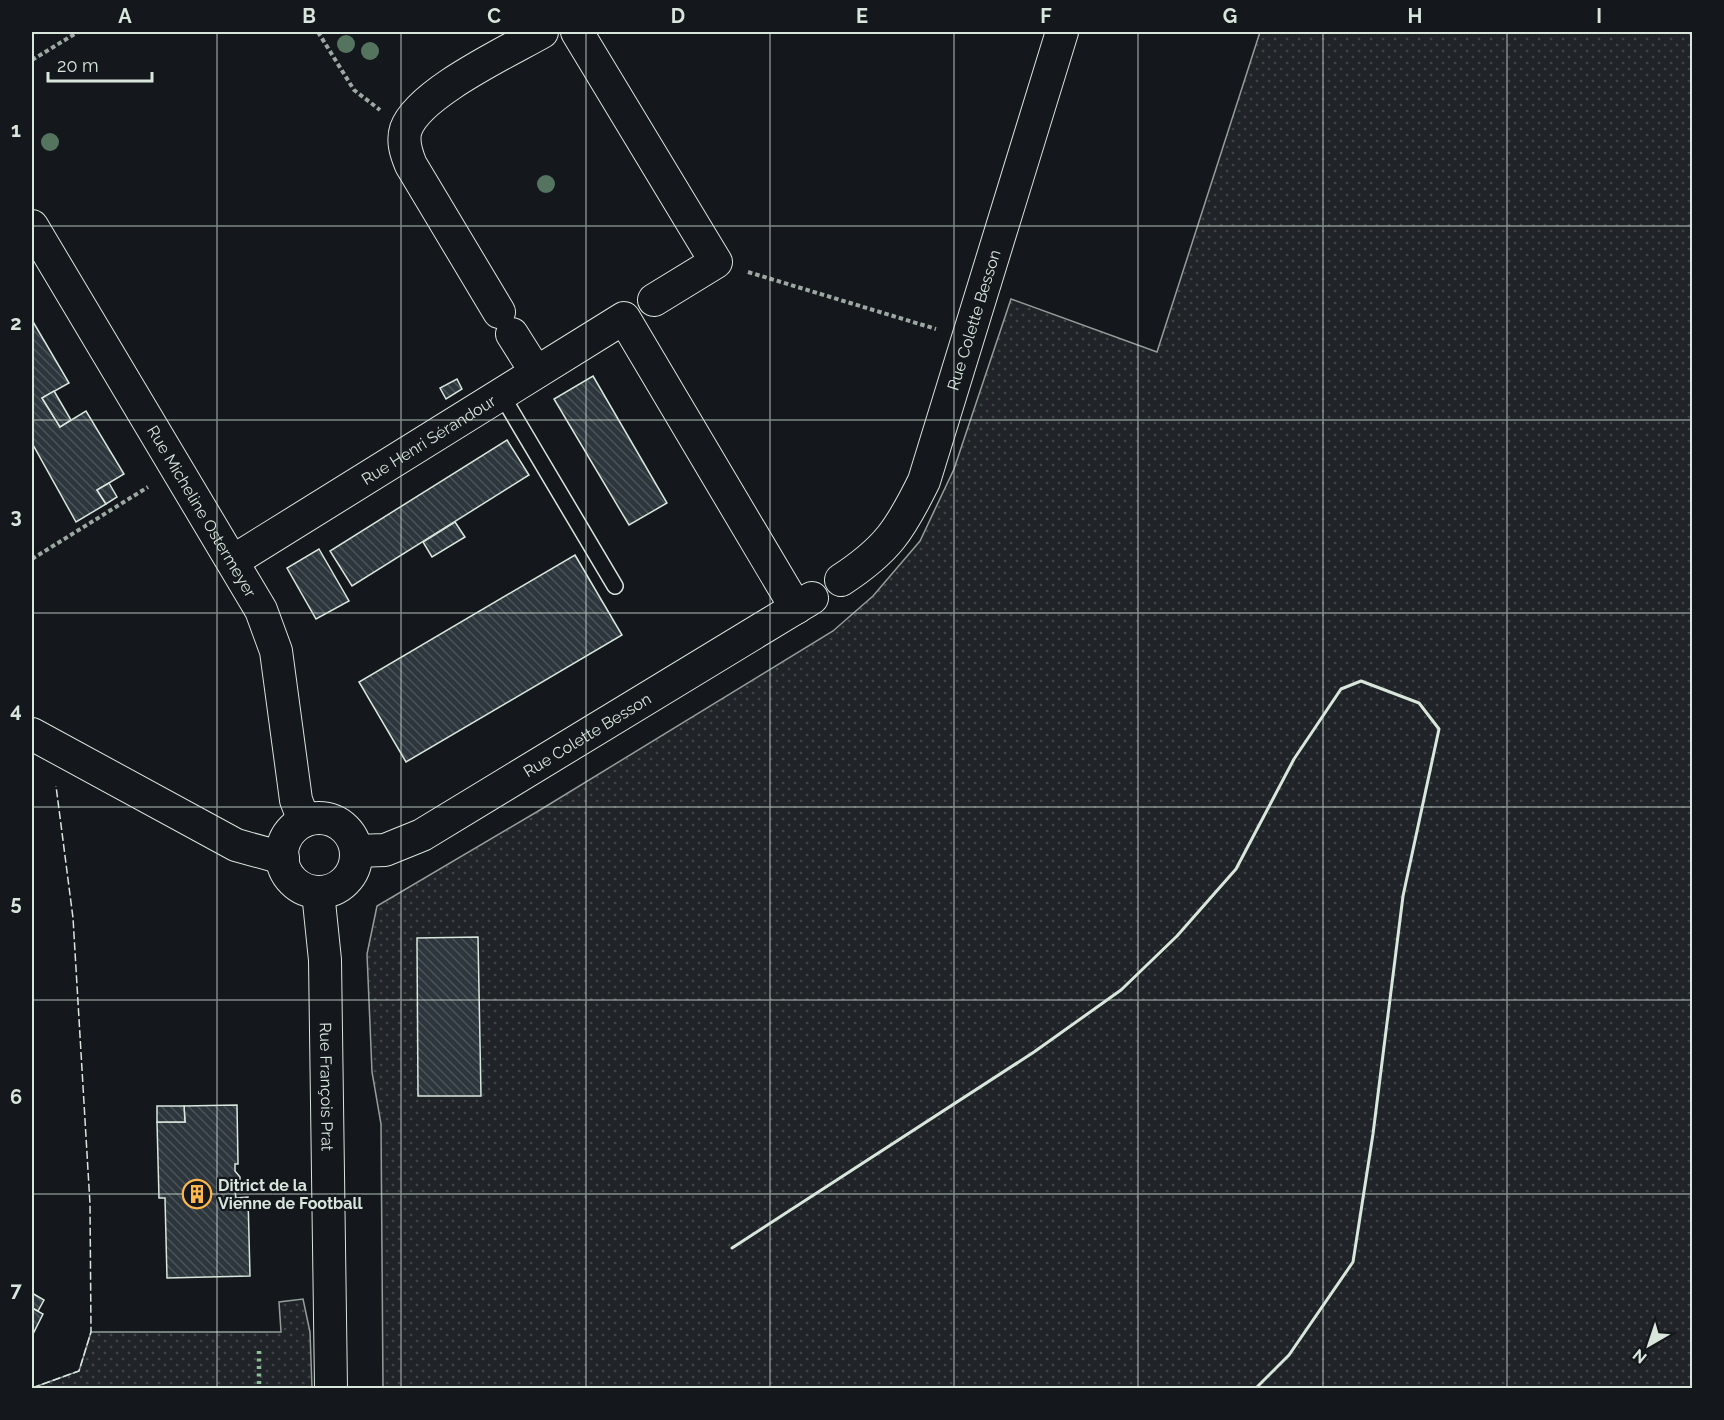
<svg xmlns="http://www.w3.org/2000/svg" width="1724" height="1420" font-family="Raleway,sans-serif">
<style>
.grass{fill:url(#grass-dots);stroke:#939e99;stroke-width:1.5}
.building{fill:url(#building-back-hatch);stroke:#d8e6dc;stroke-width:1.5}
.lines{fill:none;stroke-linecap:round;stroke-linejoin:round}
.service-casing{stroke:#d8e6dc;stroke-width:18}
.minor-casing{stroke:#d8e6dc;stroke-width:34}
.path{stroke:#9da8a2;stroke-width:4;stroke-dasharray:4.5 3;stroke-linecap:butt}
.service{stroke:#14181c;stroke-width:15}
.minor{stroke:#14181c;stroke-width:32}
.hedge{stroke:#8ac095;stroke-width:4.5;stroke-dasharray:3 4.5;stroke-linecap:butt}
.fence{stroke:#d8e6dc;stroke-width:1.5;stroke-dasharray:8 3;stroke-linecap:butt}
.wall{stroke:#d8e6dc;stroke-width:3}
.tree{fill:#55745f}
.grid{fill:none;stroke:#d8e6dc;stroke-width:1.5;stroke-opacity:0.55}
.labels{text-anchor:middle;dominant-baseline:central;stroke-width:4.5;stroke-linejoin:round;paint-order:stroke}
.street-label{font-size:16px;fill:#d8e6dc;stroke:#14181c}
.poi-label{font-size:16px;font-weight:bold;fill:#d8e6dc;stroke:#14181c;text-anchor:start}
.neatline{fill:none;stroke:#d8e6dc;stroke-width:2}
.grid-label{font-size:20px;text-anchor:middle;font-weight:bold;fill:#d8e6dc}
</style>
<defs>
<pattern id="grass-dots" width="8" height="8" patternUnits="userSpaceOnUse" patternTransform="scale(1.5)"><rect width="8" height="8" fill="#202428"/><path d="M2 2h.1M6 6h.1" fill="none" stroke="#404447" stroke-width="1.8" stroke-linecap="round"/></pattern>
<pattern id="building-back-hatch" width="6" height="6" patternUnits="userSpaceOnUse" patternTransform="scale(1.5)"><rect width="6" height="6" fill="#2c363c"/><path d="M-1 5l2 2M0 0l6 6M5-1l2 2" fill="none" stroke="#4a5358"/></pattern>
</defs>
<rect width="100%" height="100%" fill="#14181c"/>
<g class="grass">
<path d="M1260,32H1689L1692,37V1388H383L381,1124L372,1072L367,954L377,906L540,810L833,631L873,596L920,541L954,469L1011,299L1157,352Z"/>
<path d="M303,1299L310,1332L312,1388H32L79,1371L91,1332H281L279,1302Z"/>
</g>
<g class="building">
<path d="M32,320L69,383L42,398L60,427L86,411L124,474L97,490L106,504L76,522L32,443Z"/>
<path d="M593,376L667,503L629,525L554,399Z"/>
<path d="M457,379L462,389L446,399L440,388Z"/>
<path d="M54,391L71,420L60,427L42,398Z"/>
<path d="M507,440L529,475L352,586L330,551Z"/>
<path d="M109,483L117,497L106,504L97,490Z"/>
<path d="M455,522L465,537L432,557L423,542Z"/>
<path d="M319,549L349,601L316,619L287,568Z"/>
<path d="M575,555L622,635L406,762L359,682Z"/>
<path d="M478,937L481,1096H418L417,938Z"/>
<path d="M237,1105L238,1164H235V1171L240,1177V1185L235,1191L236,1198L248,1197L250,1276L167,1278L165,1198H159L157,1122H185L184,1106Z"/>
<path d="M157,1106H184L185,1122H157Z"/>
<path d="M32,1293L44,1300L38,1311L32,1308Z"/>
<path d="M32,1308L43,1314L32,1336Z"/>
</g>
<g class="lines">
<g class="service-casing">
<path id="service" d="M501,394L615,586"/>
</g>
<g class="minor-casing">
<g id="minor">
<path d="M577,32L716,262L654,300"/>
<path id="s1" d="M32,226L261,610L276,651L296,800L304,821"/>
<path d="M499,312L411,165C406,153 402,141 406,129C419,93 507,52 542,32"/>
<path d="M512,334L536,372"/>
<path id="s2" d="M233,561L624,318L796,608"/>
<path id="s3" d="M841,580C887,550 900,530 924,481L1062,32"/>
<path d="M32,734L236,845L283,858"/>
<circle cx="319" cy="855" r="37"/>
<path id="s4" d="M356,851L385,850L422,835L812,598"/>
<path id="s5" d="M318,892L325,960L331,1388"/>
</g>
</g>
<g class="path">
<path d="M318,32L354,90L380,110"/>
<path d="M32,60L78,32"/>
<path d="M748,272L936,329"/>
<path d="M32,559L148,487"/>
</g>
<use href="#service" class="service"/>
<use href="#minor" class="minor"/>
<path class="hedge" d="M259,1351V1388"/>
<path class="fence" d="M32,1388L79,1371L91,1332L90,1204L73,918L56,786"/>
<path class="wall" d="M732,1248L1034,1052L1121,990L1177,936L1236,869L1294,759L1341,689L1361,681L1419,703L1439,729L1403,896L1373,1134L1353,1262L1289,1355L1256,1388"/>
</g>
<g class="tree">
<circle cx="346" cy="44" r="9"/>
<circle cx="370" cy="51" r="9"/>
<circle cx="50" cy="142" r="9"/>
<circle cx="546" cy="184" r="9"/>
</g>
<path class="grid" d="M217,32V1388M401,32V1388M586,32V1388M770,32V1388M954,32V1388M1138,32V1388M1323,32V1388M1507,32V1388M32,226H1692M32,420H1692M32,613H1692M32,807H1692M32,1000H1692M32,1194H1692"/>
<defs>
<g id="building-ring" transform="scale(1.5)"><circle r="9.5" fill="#14181c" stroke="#ffb74d" stroke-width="1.5"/><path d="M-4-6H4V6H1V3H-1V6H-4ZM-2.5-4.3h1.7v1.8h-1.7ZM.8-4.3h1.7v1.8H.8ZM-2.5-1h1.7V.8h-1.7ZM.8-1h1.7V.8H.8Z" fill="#ffb74d"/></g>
</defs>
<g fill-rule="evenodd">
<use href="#building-ring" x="197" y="1194"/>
</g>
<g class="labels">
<g class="street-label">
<text stroke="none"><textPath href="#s3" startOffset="300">Rue Colette Besson</textPath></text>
<text stroke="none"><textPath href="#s2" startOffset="230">Rue Henri Sérandour</textPath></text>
<text stroke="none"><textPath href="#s1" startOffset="332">Rue Micheline Ostermeyer</textPath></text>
<text stroke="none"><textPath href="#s4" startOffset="262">Rue Colette Besson</textPath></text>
<text stroke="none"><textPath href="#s5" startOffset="195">Rue François Prat</textPath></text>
</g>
<g class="poi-label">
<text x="218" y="1185">Ditrict de la<tspan x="218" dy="18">Vienne de Football</tspan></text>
</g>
</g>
<rect width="1724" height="1420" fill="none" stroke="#14181c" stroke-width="66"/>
<g transform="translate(1649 1345) rotate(219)" stroke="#14181c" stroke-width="4.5" paint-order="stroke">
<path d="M0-4.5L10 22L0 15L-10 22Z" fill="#d8e6dc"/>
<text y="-9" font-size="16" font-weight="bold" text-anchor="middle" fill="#d8e6dc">N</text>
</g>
<path d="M48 72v9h104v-9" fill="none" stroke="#d8e6dc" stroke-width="3"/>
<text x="57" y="72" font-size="18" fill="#d8e6dc" stroke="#14181c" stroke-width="4.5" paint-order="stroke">20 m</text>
<rect x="33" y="33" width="1658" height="1354" class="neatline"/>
<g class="grid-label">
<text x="125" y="23">A</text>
<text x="309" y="23">B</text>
<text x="494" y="23">C</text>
<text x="678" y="23">D</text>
<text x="862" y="23">E</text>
<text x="1046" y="23">F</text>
<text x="1230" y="23">G</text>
<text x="1415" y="23">H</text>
<text x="1599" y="23">I</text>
<text x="16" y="137">1</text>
<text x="16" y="330">2</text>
<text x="16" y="523">3</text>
<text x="16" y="717">4</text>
<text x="16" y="910">5</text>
<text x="16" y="1104">6</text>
<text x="16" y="1297">7</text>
</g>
</svg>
